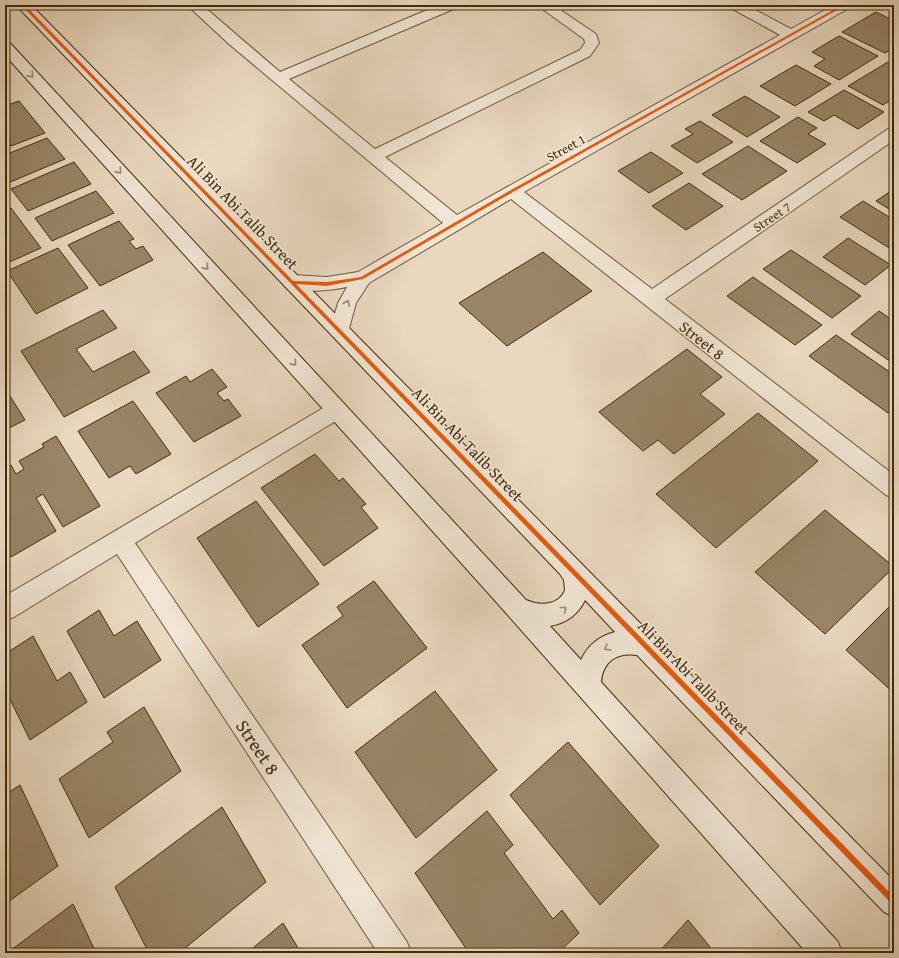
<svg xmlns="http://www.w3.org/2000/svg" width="899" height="958" font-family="'Gentium Book Plus',serif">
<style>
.building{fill:#998567;stroke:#432b08}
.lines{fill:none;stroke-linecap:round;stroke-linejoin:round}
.street-casing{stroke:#6c5636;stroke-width:2}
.secondary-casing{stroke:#432b08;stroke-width:2}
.street{fill:#f1e6d5;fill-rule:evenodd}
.secondary{fill:#f1e6d5;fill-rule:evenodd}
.cycleway-casing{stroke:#f1e6d5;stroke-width:3}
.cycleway{fill:#e8590c;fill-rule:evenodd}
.oneway{stroke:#9a886e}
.labels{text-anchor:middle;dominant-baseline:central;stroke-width:3.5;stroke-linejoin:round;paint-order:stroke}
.far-street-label{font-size:13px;fill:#432b08;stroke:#f1e6d5}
.street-label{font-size:16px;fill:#432b08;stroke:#f1e6d5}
.near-street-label{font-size:19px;fill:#432b08;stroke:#f1e6d5}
</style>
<rect width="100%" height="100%" fill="#e9d8bf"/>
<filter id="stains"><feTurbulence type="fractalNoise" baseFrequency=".005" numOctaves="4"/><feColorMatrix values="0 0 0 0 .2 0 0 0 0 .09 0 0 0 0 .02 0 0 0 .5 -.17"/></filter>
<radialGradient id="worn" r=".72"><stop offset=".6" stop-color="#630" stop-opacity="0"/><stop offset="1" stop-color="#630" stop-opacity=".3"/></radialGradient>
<g class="building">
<path d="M876,12L894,21V48L885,53L842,32Z"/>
<path d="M839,36L878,56L839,80L814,66L825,59L812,52Z"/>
<path d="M888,62L894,65V98L883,105L848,86Z"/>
<path d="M796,65L831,84L795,106L760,86Z"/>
<path d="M844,90L884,112L858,129L834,115L824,121L808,112Z"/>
<path d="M745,96L780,117L747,137L712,115Z"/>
<path d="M19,101L45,133L11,146L5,138V106Z"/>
<path d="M798,117L817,128L808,134L826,144L797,163L760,141Z"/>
<path d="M700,121L733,142L697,163L671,146L693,134L685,129Z"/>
<path d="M47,138L65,159L8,183L5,179V155Z"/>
<path d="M748,146L787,171L742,200L702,174Z"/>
<path d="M651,152L683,173L649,193L618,171Z"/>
<path d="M74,162L91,184L28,211L11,189Z"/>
<path d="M689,183L723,206L686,230L652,206Z"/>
<path d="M894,189V212L876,201Z"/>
<path d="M96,191L114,213L52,241L35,218Z"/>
<path d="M863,201L894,220V251L840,217Z"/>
<path d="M11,208L41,248L5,264V211Z"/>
<path d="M119,221L134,239L129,241L136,249L143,246L153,260L100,286L68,245Z"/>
<path d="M848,238L891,265L865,285L823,257Z"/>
<path d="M58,248L88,288L36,314L7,271Z"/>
<path d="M791,250L861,296L832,318L763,269Z"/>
<path d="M543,252L592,291L507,346L459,303Z"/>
<path d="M753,277L822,325L795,345L727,296Z"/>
<path d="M103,310L117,328L76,349L93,372L134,351L150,372L64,417L21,351Z"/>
<path d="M879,311L894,321V364L851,334Z"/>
<path d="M836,335L894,375V408L888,413L809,356Z"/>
<path d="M687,349L722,377L700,394L725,414L674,454L658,440L643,451L599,412Z"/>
<path d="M212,369L227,387L217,393L224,401L228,399L241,416L194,442L156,393L186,376L190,382Z"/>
<path d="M5,388L25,420L5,430Z"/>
<path d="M133,401L171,454L136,474L130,466L109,478L78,431Z"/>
<path d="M758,413L818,461L716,548L656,494Z"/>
<path d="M56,436L100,506L63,527L43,494L36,498L56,531L11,557L5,547V468L11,465L16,474L24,469L19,461L44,447L42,444Z"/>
<path d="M315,454L339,481L343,478L366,504L361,507L378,528L324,566L261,488Z"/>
<path d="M256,501L319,584L258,627L197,538Z"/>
<path d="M825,510L894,567L825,634L755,572Z"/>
<path d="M374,581L427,648L347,708L302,645L343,616L337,607Z"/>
<path d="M894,602V693L846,650Z"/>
<path d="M99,610L114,636L137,621L161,660L104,698L67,631Z"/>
<path d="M33,636L57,681L70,672L87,702L30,740L5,689V654Z"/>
<path d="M435,691L497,770L416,838L355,752Z"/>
<path d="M144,707L181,771L89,838L59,779L113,742L107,732Z"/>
<path d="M568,742L659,846L600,905L510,795Z"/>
<path d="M20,785L58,866L5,904V795Z"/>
<path d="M222,807L266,882L179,953H149L115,887Z"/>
<path d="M487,811L513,845L504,853L553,919L562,910L579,933L558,953H469L415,873Z"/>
<path d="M73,904L96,953H7Z"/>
<path d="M688,920L715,953H658Z"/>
<path d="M283,923L301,953H247Z"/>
</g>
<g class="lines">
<g class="street-casing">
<g id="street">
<path d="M187,5H202L280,72L439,5H458L456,8L289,79L375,149L580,50L585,43L584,39L537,5H553L596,34L599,43L590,56L385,157L457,215L780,35L731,8L729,5H746L791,29L834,5H851L849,8L524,192L652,289L888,129L894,128V140L665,299L894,475V498L886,495L511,199L369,283L356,303L347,336L340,338L333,336L330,331L338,303L347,287C327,291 305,293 285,287L283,282L285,277L292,275L327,277L358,272L443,223L229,44Z"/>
<path d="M337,402L344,404L347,410L344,416L135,543L407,942L411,953H378L117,554L14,617L5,620V596L330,404Z"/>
</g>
</g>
<g class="secondary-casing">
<path id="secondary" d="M16,5H31L894,881V917L884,912L637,655C617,652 603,661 601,682L838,942L842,953H807L507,614L5,55V42L10,43L526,600C539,606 559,606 565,590L564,580L560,574ZM585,600L615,632C599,636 588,645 581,660L550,626C566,623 578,615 585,600Z"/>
</g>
<use href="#street" class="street"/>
<use href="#secondary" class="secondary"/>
<g class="cycleway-casing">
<path id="cycleway" d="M21,5H25L293,281L327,282L361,277L511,190L842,5H846L513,192L363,279L327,286L296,284L894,897V905L892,904Z"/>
</g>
<use href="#cycleway" class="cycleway"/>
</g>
<defs><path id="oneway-chevron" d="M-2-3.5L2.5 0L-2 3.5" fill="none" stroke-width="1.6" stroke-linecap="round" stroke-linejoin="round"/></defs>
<g class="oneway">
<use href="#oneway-chevron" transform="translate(31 75) rotate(48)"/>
<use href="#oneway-chevron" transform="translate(119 171) rotate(48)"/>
<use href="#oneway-chevron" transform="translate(206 267) rotate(48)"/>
<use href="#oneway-chevron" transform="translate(347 303) rotate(-67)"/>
<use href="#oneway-chevron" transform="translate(294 363) rotate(48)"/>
<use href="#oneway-chevron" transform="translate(564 609) rotate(-39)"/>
<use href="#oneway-chevron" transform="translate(607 648) rotate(150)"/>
</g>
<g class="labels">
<g class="far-street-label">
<text transform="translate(566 148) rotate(-29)">Street 1</text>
<text transform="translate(772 217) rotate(-34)">Street 7</text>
</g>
<g class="street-label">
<text transform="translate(243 212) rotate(46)">Ali Bin Abi Talib Street</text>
<text transform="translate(702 340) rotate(38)">Street 8</text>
<text transform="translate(468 444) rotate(46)">Ali Bin Abi Talib Street</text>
<text transform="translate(694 677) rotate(46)">Ali Bin Abi Talib Street</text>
</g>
<g class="near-street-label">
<text transform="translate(258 747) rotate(56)">Street 8</text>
</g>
</g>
<rect width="899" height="958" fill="none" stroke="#e9d8bf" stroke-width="20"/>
<rect x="6" y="6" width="887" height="946" fill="none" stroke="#432b08" stroke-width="2"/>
<rect x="10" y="10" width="879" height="938" fill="none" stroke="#432b08"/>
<rect width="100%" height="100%" filter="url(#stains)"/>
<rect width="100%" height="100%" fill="url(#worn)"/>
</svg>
